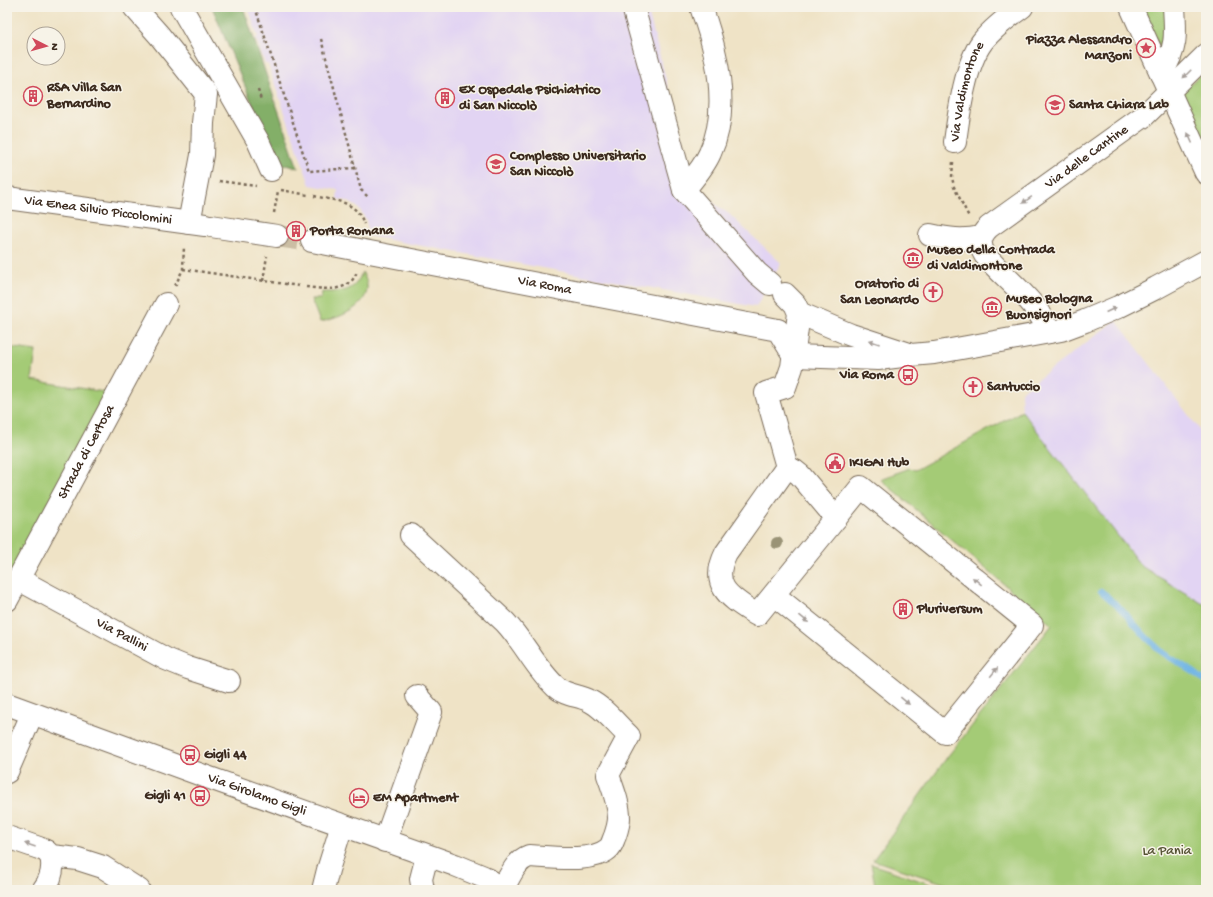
<svg xmlns="http://www.w3.org/2000/svg" width="1213" height="897" font-family="'Gochi Hand',sans-serif">
<style>
.built{fill:#e2d4f3}
.green{fill:#a4cb76;stroke:#707a4a}
.forest{fill:#83af67;stroke:#5f6c42}
.lines{fill:none;stroke-linecap:round;stroke-linejoin:round}
.stream{stroke:#6eb4e5;stroke-width:6}
.minor-tunnel{stroke:#cbbea4;stroke-width:22;stroke-dasharray:22 11;stroke-linecap:butt}
.minor-casing{stroke:#7a6b59;stroke-width:24}
.major-casing{stroke:#7a6b59;stroke-width:24}
.path{stroke:#7a6b59;stroke-width:2.5;stroke-dasharray:3 3;stroke-linecap:butt}
.minor{stroke:#fff;stroke-width:22}
.major{stroke:#fff;stroke-width:22}
.tree{fill:#9a9376}
.oneway{fill:#a79f9a}
.labels{text-anchor:middle;dominant-baseline:central;stroke-width:3;stroke-linejoin:round;paint-order:stroke}
.poi-label{font-size:14px;font-weight:bold;fill:#3b2a1e;stroke:#f7f3e8;text-anchor:start}
.street-label{font-size:14px;fill:#3b2a1e;stroke:#f7f3e8}
.park-label{font-size:14px;fill:#555234;stroke:#f7f3e8}
</style>
<rect width="100%" height="100%" fill="#f7f3e8"/>
<filter id="ink" filterUnits="userSpaceOnUse"><feTurbulence type="fractalNoise" baseFrequency=".025" numOctaves="2"/><feDisplacementMap in="SourceGraphic" scale="8" xChannelSelector="R" yChannelSelector="G"/><feConvolveMatrix kernelMatrix="1 2 1 2 8 2 1 2 1" color-interpolation-filters="sRGB"/></filter>
<filter id="wash" filterUnits="userSpaceOnUse"><feTurbulence type="fractalNoise" baseFrequency=".012" numOctaves="4" result="noise"/><feDisplacementMap in="SourceGraphic" scale="16" xChannelSelector="R" yChannelSelector="G"/><feGaussianBlur stdDeviation="0.9" result="paint"/><feColorMatrix in="noise" values="0 0 0 0 0 0 0 0 0 0 0 0 0 0 0 0 0 1.4 0 .05"/><feComposite in="paint" operator="in"/></filter>
<g filter="url(#wash)">
<rect width="100%" height="100%" fill="#efe3c6"/>
<g class="built">
<path d="M248,7H647L683,144L698,192L729,214L781,263L756,307L368,236L367,225L366,220L360,210L356,206L347,201L337,199L338,190L310,185L268,64H265L256,38L258,37Z"/>
<path d="M1116,320L1206,438V602L1203,604L1141,566L1022,411L1021,392Z"/>
</g>
<g class="green">
<path d="M1139,7H1169L1165,58Z"/>
<path d="M1206,68V154L1180,95Z"/>
<path d="M362,272C381,301 343,318 320,322L311,299H321L322,292C341,292 355,293 362,272Z"/>
<path d="M7,347L36,351L32,380L110,393L7,582Z"/>
<path d="M1022,411L1141,566L1203,604L1206,602V890H964L873,860L948,756L1052,625L880,479L910,468L915,470Z"/>
<path d="M871,864L948,890H876Z"/>
</g>
<path class="forest" d="M212,7H243L298,168L277,163Z"/>
<g class="lines">
<path class="stream" d="M1101,591L1120,608L1146,637L1163,653L1195,673L1206,682"/>
</g>
</g>
<g filter="url(#ink)">
<g class="lines">
<path class="minor-tunnel" d="M277,236L312,241"/>
<g class="minor-casing">
<g id="minor">
<path d="M134,7L159,35L206,94L203,123L202,155L189,223"/>
<path d="M181,7L258,141L271,170"/>
<path d="M633,7L684,190L757,273L770,284"/>
<path d="M1131,7L1206,173"/>
<path d="M1161,74C1177,49 1176,35 1174,7"/>
<path id="s1" d="M955,142C959,113 965,65 982,42C993,28 1008,17 1022,7"/>
<path d="M684,190C693,179 704,167 710,153C731,108 717,51 701,7"/>
<path id="s2" d="M7,198L205,225"/>
<path d="M211,226L277,236"/>
<path d="M930,235C949,239 962,241 981,237"/>
<path id="s3" d="M312,241L778,330L794,356"/>
<path d="M785,294L795,304L799,313L792,367L785,387L766,393L787,467"/>
<path d="M799,313L851,335L906,353"/>
<path id="s4" d="M1048,332C1038,300 1005,280 985,255C978,244 980,235 989,227L1144,116L1206,55"/>
<path d="M794,356L878,359L911,355L934,353L1061,330L1085,321L1118,307L1156,288L1206,261"/>
<path d="M787,467L795,471L800,475L836,518L757,615C731,598 709,587 726,553Z"/>
<path d="M411,535L505,622C524,642 536,669 556,687C566,696 579,695 590,701C604,708 617,725 629,736L608,775C613,789 619,803 619,818C619,824 617,830 615,836C613,840 612,846 608,849C592,863 549,857 529,856C515,861 510,877 503,888"/>
<path id="s5" d="M18,579L166,659L188,668L229,681"/>
<path d="M774,595L945,733L1032,625L861,487L836,518"/>
<path id="s6" d="M7,600L166,304"/>
<path d="M7,772L32,714"/>
<path d="M7,837L39,848L46,851L51,856L78,859L103,867L139,890"/>
<path d="M385,841L431,712L417,696"/>
<path d="M43,890C51,880 54,868 51,856"/>
<path d="M323,890L328,870L342,825"/>
<path d="M423,890L421,879L427,856"/>
</g>
</g>
<g class="major-casing">
<g id="major">
<path id="s7" d="M7,704L207,777L455,865L484,877L505,890"/>
</g>
</g>
<g class="path">
<path d="M255,7L309,171L355,168"/>
<path d="M321,39L361,190L368,197"/>
<path d="M258,90L261,100"/>
<path d="M953,162L952,177L954,187L969,217"/>
<path d="M219,181L256,186"/>
<path d="M281,190L308,195"/>
<path d="M314,196C335,201 356,200 364,224"/>
<path d="M274,213L278,191"/>
<path d="M183,269L299,286"/>
<path d="M263,281L267,256"/>
<path d="M175,286L183,269L184,246"/>
<path d="M306,287C325,289 350,294 357,271"/>
</g>
<use href="#minor" class="minor"/>
<use href="#major" class="major"/>
</g>
<circle class="tree" cx="777" cy="543" r="6"/>
<defs><path id="oneway-solid" d="M-6-.8H1V-3.2L6.5 0L1 3.2V.8H-6Z"/></defs>
<g class="oneway">
<use href="#oneway-solid" transform="translate(1187 74) rotate(135)"/>
<use href="#oneway-solid" transform="translate(1190 138) rotate(-114)"/>
<use href="#oneway-solid" transform="translate(1027 200) rotate(145)"/>
<use href="#oneway-solid" transform="translate(1111 310) rotate(-25)"/>
<use href="#oneway-solid" transform="translate(874 342) rotate(-161)"/>
<use href="#oneway-solid" transform="translate(977 581) rotate(-141)"/>
<use href="#oneway-solid" transform="translate(804 619) rotate(39)"/>
<use href="#oneway-solid" transform="translate(994 672) rotate(-51)"/>
<use href="#oneway-solid" transform="translate(905 701) rotate(39)"/>
<use href="#oneway-solid" transform="translate(30 845) rotate(-161)"/>
</g>
</g>
<defs>
<g id="sight-ring" transform="scale(1)"><circle r="9.5" fill="#f7f3e8" stroke="#d1495b" stroke-width="1.5"/><path d="M0-6L1.8-2.2L6-1.7L2.9 1.2L3.7 5.4L0 3.3L-3.7 5.4L-2.9 1.2L-6-1.7L-1.8-2.2Z" fill="#d1495b"/></g>
<g id="building-ring" transform="scale(1)"><circle r="9.5" fill="#f7f3e8" stroke="#d1495b" stroke-width="1.5"/><path d="M-4-6H4V6H1V3H-1V6H-4ZM-2.5-4.3h1.7v1.8h-1.7ZM.8-4.3h1.7v1.8H.8ZM-2.5-1h1.7V.8h-1.7ZM.8-1h1.7V.8H.8Z" fill="#d1495b"/></g>
<g id="university-ring" transform="scale(1)"><circle r="9.5" fill="#f7f3e8" stroke="#d1495b" stroke-width="1.5"/><path d="M0-5L7-2L0 1L-7-2ZM-4 1L0 2.5L4 1V4Q0 6-4 4Z" fill="#d1495b"/></g>
<g id="museum-ring" transform="scale(1)"><circle r="9.5" fill="#f7f3e8" stroke="#d1495b" stroke-width="1.5"/><path d="M0-6L6-3V-2H-6V-3ZM-5-1h2V3h-2ZM-1-1h2V3h-2ZM3-1h2V3H3ZM-6 4H6V6H-6Z" fill="#d1495b"/></g>
<g id="church-ring" transform="scale(1)"><circle r="9.5" fill="#f7f3e8" stroke="#d1495b" stroke-width="1.5"/><path d="M-1.2-6h2.4v3.5h3.3v2.4h-3.3V6h-2.4V-.1h-3.3v-2.4h3.3Z" fill="#d1495b"/></g>
<g id="bus-ring" transform="scale(1)"><circle r="9.5" fill="#f7f3e8" stroke="#d1495b" stroke-width="1.5"/><path d="M-5-6H5V4H4V6H2V4H-2V6H-4V4H-5ZM-3.5-4V0h7V-4ZM-3.5 1.2v1.5H-2V1.2ZM2 1.2v1.5H3.5V1.2Z" fill="#d1495b"/></g>
<g id="civic-ring" transform="scale(1)"><circle r="9.5" fill="#f7f3e8" stroke="#d1495b" stroke-width="1.5"/><path d="M-.6-6.5H3V-4.5H.6V-3L4-1V1h2V6H-6V1h2V-1L-.6-3ZM-1.2 2.5V6h2.4V2.5Z" fill="#d1495b"/></g>
<g id="hotel-ring" transform="scale(1)"><circle r="9.5" fill="#f7f3e8" stroke="#d1495b" stroke-width="1.5"/><path d="M-6-4.5h1.5V1H6V5H4.5V3h-9V5H-6ZM-4 0a1.8 1.8 0 1 1 3.6 0ZM.5 0V-2.5h3Q6-2.5 6 0Z" fill="#d1495b"/></g>
</defs>
<g fill-rule="evenodd">
<use href="#sight-ring" x="1146" y="48"/>
<use href="#building-ring" x="33" y="96"/>
<use href="#building-ring" x="445" y="98"/>
<use href="#university-ring" x="1055" y="105"/>
<use href="#university-ring" x="496" y="164"/>
<use href="#building-ring" x="296" y="231"/>
<use href="#museum-ring" x="913" y="258"/>
<use href="#church-ring" x="933" y="292"/>
<use href="#museum-ring" x="992" y="307"/>
<use href="#bus-ring" x="908" y="375"/>
<use href="#church-ring" x="973" y="387"/>
<use href="#civic-ring" x="835" y="463"/>
<use href="#building-ring" x="903" y="609"/>
<use href="#bus-ring" x="190" y="755"/>
<use href="#bus-ring" x="200" y="796"/>
<use href="#hotel-ring" x="359" y="798"/>
</g>
<g class="labels">
<g class="poi-label">
<text x="1132" y="40" text-anchor="end">Piazza Alessandro<tspan x="1132" dy="16">Manzoni</tspan></text>
<text x="47" y="88">RSA Villa San<tspan x="47" dy="16">Bernardino</tspan></text>
<text x="459" y="90">Ex Ospedale Psichiatrico<tspan x="459" dy="16">di San Niccolò</tspan></text>
<text x="1069" y="105">Santa Chiara Lab</text>
<text x="510" y="156">Complesso Universitario<tspan x="510" dy="16">San Niccolò</tspan></text>
<text x="310" y="231">Porta Romana</text>
<text x="927" y="250">Museo della Contrada<tspan x="927" dy="16">di Valdimontone</tspan></text>
<text x="919" y="284" text-anchor="end">Oratorio di<tspan x="919" dy="16">San Leonardo</tspan></text>
<text x="1006" y="299">Museo Bologna<tspan x="1006" dy="16">Buonsignori</tspan></text>
<text x="894" y="375" text-anchor="end">Via Roma</text>
<text x="987" y="387">Santuccio</text>
<text x="849" y="463">IKIGAI Hub</text>
<text x="917" y="609">Pluriversum</text>
<text x="204" y="755">Gigli 44</text>
<text x="186" y="796" text-anchor="end">Gigli 41</text>
<text x="373" y="798">EM Apartment</text>
</g>
<g class="street-label">
<text stroke="none"><textPath href="#s1" startOffset="52">Via Valdimontone</textPath></text>
<text stroke="none"><textPath href="#s4" startOffset="252">Via delle Cantine</textPath></text>
<text stroke="none"><textPath href="#s2" startOffset="92">Via Enea Silvio Piccolomini</textPath></text>
<text stroke="none"><textPath href="#s3" startOffset="237">Via Roma</textPath></text>
<text stroke="none"><textPath href="#s6" startOffset="168">Strada di Certosa</textPath></text>
<text stroke="none"><textPath href="#s5" startOffset="118">Via Pallini</textPath></text>
<text stroke="none"><textPath href="#s7" startOffset="266">Via Girolamo Gigli</textPath></text>
</g>
<g class="park-label">
<text x="1167" y="851">La Pania</text>
</g>
</g>
<rect width="1213" height="897" fill="none" stroke="#f7f3e8" stroke-width="24"/>
<g transform="translate(46 46) rotate(96)"><circle r="19" fill="#f7f3e8" stroke="#aca397"/>
<path d="M0-3L7 15L0 10L-7 15Z" fill="#d1495b"/>
<text y="-6" font-size="11" font-weight="bold" text-anchor="middle" fill="#3b2a1e">N</text>
</g>
</svg>
